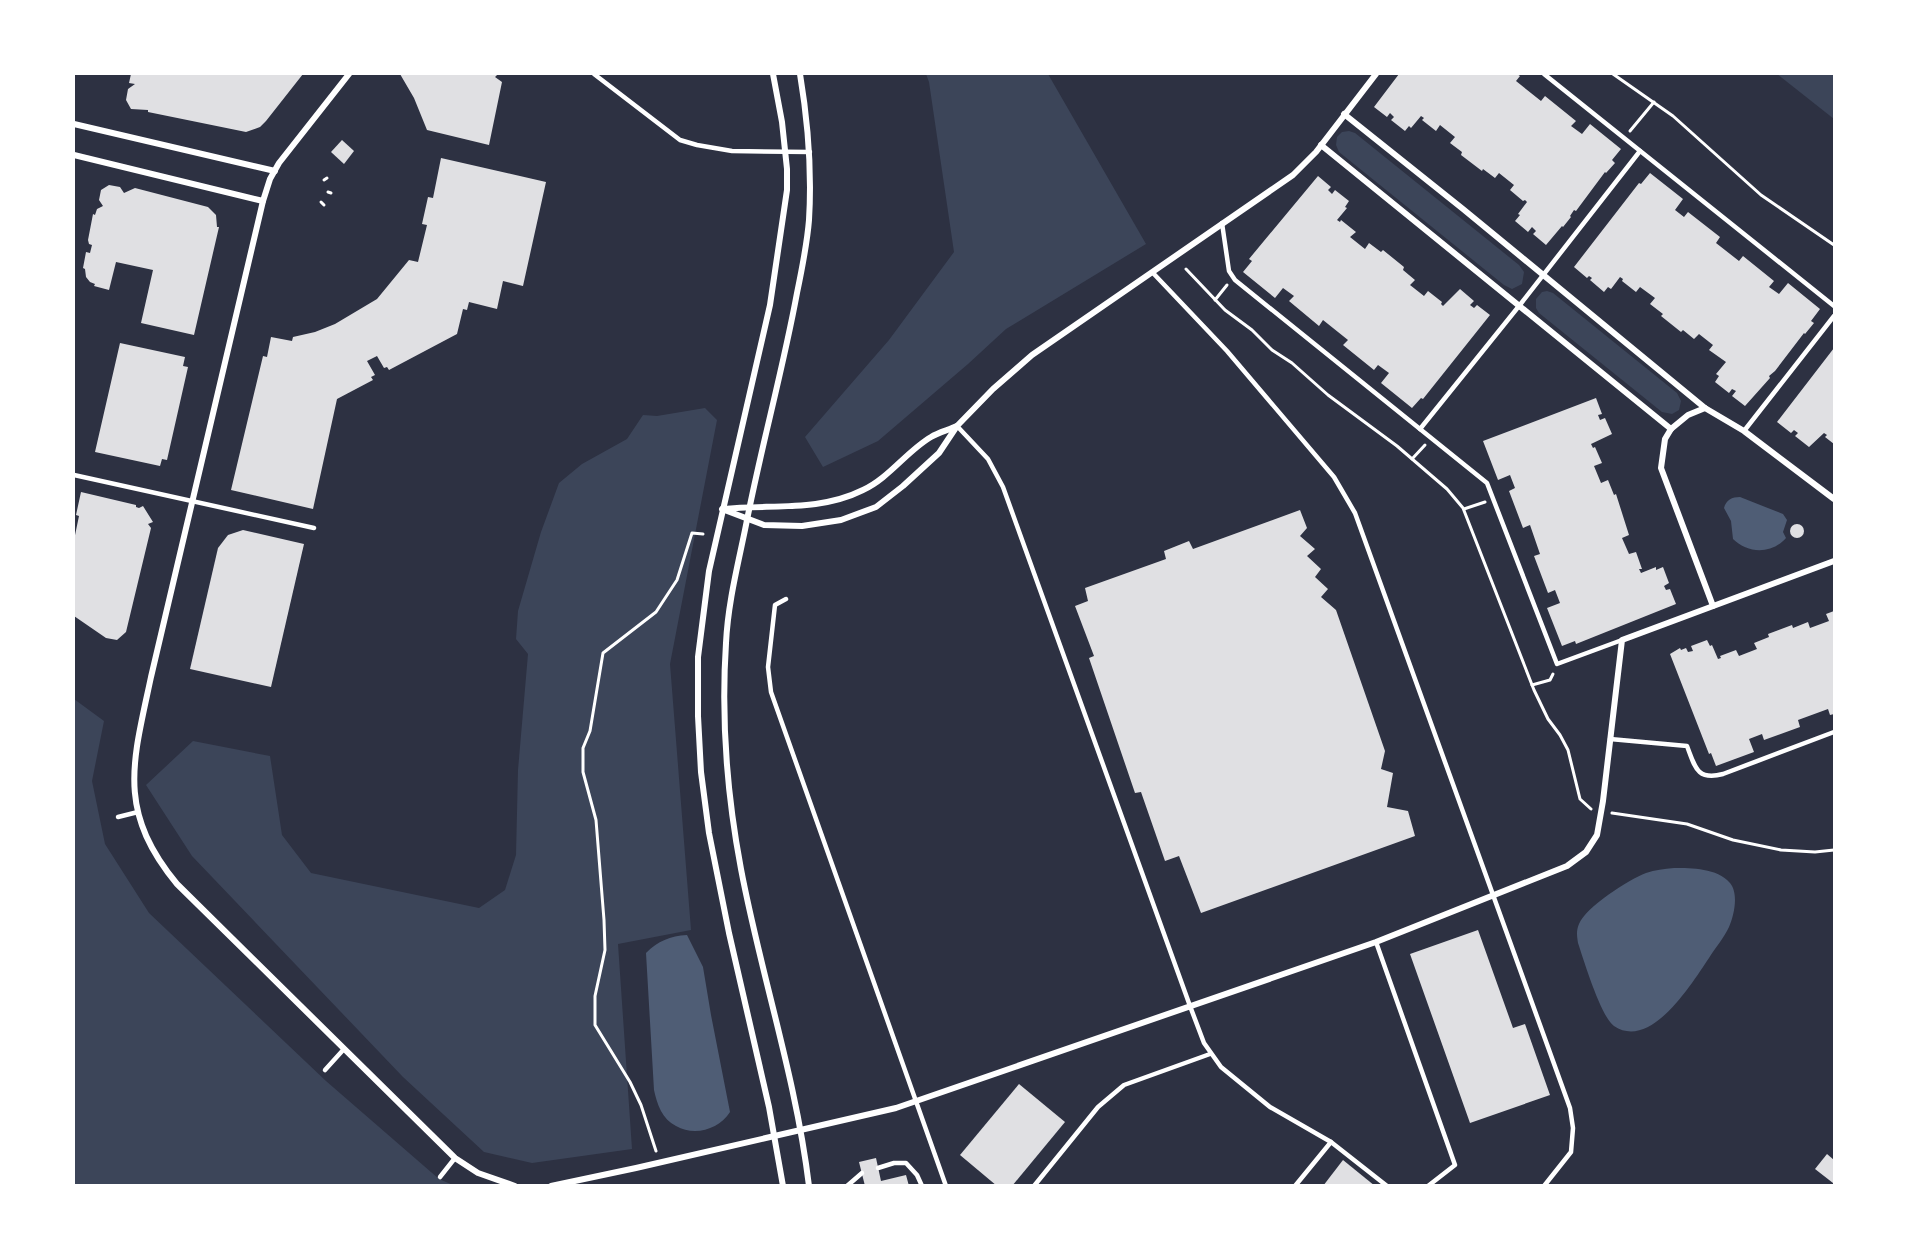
<svg xmlns="http://www.w3.org/2000/svg" width="1908" height="1259" font-family="Montserrat,sans-serif">
<style>
.green{fill:#3c4559}
.water{fill:#4f5d75}
.building{fill:#e0e0e3}
.lines{fill:none;stroke-linecap:round;stroke-linejoin:round}
.path{stroke:#fff;stroke-width:3}
.service{stroke:#fff;stroke-width:4.5}
.minor{stroke:#fff;stroke-width:6}
</style>
<rect width="100%" height="100%" fill="#2d3142"/>
<g class="green">
<path d="M926,74H1048L1146,244L1006,329L968,364L878,441L823,467L805,437L889,340L954,252L929,82Z"/>
<path d="M1777,74H1834V119Z"/>
<path d="M1349,131L1355,133L1519,265L1524,272L1522,284L1512,289L1504,285L1339,152L1336,145L1337,137L1342,132Z"/>
<path d="M1547,291L1553,293L1677,393L1681,401L1679,410L1672,414L1662,412L1539,313L1536,308V299L1542,292Z"/>
<path d="M705,408L717,420L670,664L691,930L618,944L632,1149L532,1163L484,1152L403,1077L192,856L146,785L193,741L270,756L282,835L311,873L479,908L505,890L516,855L518,770L528,654L516,639L518,611L541,532L559,483L582,464L627,439L643,415L657,416Z"/>
<path d="M74,699L104,721L92,781L105,844L149,913L326,1081L439,1179L453,1185H74Z"/>
</g>
<g class="water">
<path d="M1740,497L1783,514L1787,520L1783,532L1786,538C1772,554 1748,554 1733,539L1731,521L1724,508C1726,500 1732,497 1740,497Z"/>
<path d="M1674,868C1692,868 1717,868 1730,883C1739,894 1734,915 1729,927C1724,938 1715,948 1709,958C1692,983 1651,1051 1614,1026C1601,1017 1584,961 1578,943C1577,936 1576,931 1579,924C1586,907 1628,880 1646,873C1655,870 1664,869 1674,868Z"/>
<path d="M687,935L703,967L711,1015L730,1112C719,1129 695,1137 676,1126C662,1119 657,1104 654,1090L646,953C658,941 670,936 687,935Z"/>
</g>
<g class="building">
<path d="M131,74H303L266,121L260,127L246,132L148,112V110L131,109L126,100L128,89L135,84L129,83Z"/>
<path d="M400,74H498L495,77L502,82L489,145L427,130L414,98Z"/>
<path d="M1399,74H1517L1520,76L1516,81L1541,101L1545,96L1576,121L1571,126L1582,134L1590,124L1621,149L1612,160L1615,163L1606,173L1605,172L1576,211L1574,210L1570,216L1571,217L1563,227L1562,226L1546,245L1533,234L1536,231L1532,227L1528,232L1515,221L1520,215L1518,214L1527,202L1525,200L1523,201L1510,190L1514,185L1499,173L1495,178L1483,169L1482,171L1461,155L1462,152L1450,143L1455,137L1440,125L1436,131L1422,120L1424,118L1421,116L1411,128L1409,126L1405,131L1391,120L1394,117L1390,113L1387,117L1374,107Z"/>
<path d="M342,140L354,151L344,164L331,152Z"/>
<path d="M441,158L546,182L523,286L503,281L497,309L469,302L467,310L463,309L457,334L389,370L387,367L384,368L377,356L367,361L375,375L371,377L373,380L337,399L313,509L231,490L263,356L267,357L271,337L292,341L293,337L315,332L335,324L377,299L409,260L418,262L427,225L422,224L428,197L433,198Z"/>
<path d="M1650,173L1683,199L1675,210L1684,217L1688,212L1720,237L1716,243L1739,261L1743,256L1774,281L1769,287L1779,294L1788,283L1820,309L1811,321L1814,323L1805,334L1804,333L1775,371L1769,376L1770,378L1745,406L1732,396L1736,391L1732,389L1729,393L1715,382L1719,376L1716,374L1726,362L1709,350L1713,345L1699,334L1694,339L1683,330L1681,332L1661,316L1663,314L1650,304L1655,298L1640,287L1636,292L1622,281L1623,279L1620,277L1611,289L1608,287L1604,292L1590,280L1592,278L1589,276L1587,278L1574,267L1639,183L1641,184Z"/>
<path d="M1318,176L1331,187L1328,190L1332,194L1335,190L1349,201L1345,207L1347,208L1337,220L1340,222L1341,220L1356,232L1350,237L1365,249L1369,243L1381,252L1383,250L1404,267L1403,270L1415,280L1410,285L1424,296L1428,291L1442,302L1441,304L1443,306L1460,289L1474,301L1470,305L1474,308L1477,305L1490,315L1423,399L1421,398L1412,408L1381,383L1389,373L1378,365L1374,370L1343,345L1348,340L1323,320L1319,326L1289,301L1294,296L1283,288L1275,298L1243,272L1252,261L1249,259Z"/>
<path d="M109,185L120,187L124,193L135,188L208,207L216,215L217,227H219L194,335L141,323L153,270L116,262L109,290L94,286L95,284L90,282L86,277L85,269L83,268L86,252L90,253L92,245L89,244L88,240L93,214L95,215L97,209L103,206L99,200L101,190Z"/>
<path d="M120,343L185,357L183,366L188,367L167,460L162,459L160,466L95,452Z"/>
<path d="M1834,348V444L1825,437L1827,435L1824,433L1809,447L1795,436L1798,433L1794,430L1791,433L1777,422Z"/>
<path d="M1596,398L1602,414L1598,415L1600,420L1605,418L1612,434L1591,444L1593,448L1595,447L1602,463L1594,466L1601,483L1608,480L1614,495L1616,494L1629,535L1622,538L1629,554L1636,552L1642,569H1639L1641,573L1656,567V570L1663,567L1669,583L1664,586L1666,590L1670,589L1676,604L1576,644L1575,641L1562,646L1547,608L1560,603L1555,590L1548,593L1534,556L1540,554L1530,525L1523,528L1509,491L1515,488L1510,475L1498,480L1483,441Z"/>
<path d="M81,492L136,505V507L139,508L143,506L153,522L148,524L151,528L126,632L117,640L106,638L74,616V540L79,516L76,515Z"/>
<path d="M1300,510L1307,528L1300,536L1315,549L1307,556L1321,569L1315,577L1328,589L1321,597L1336,610L1385,751L1381,769L1393,773L1387,807L1408,811L1415,836L1201,913L1179,856L1165,861L1141,792L1135,793L1089,658L1094,656L1075,606L1088,601L1085,588L1166,559L1164,551L1189,541L1193,549Z"/>
<circle cx="1797" cy="531" r="7"/>
<path d="M243,530L304,544L271,687L190,669L218,548L228,535Z"/>
<path d="M1834,611V714L1830,715L1828,709L1798,720L1800,727L1764,740L1762,734L1749,739L1754,752L1716,766L1711,753L1709,754L1670,654L1680,648L1681,650L1686,648L1688,652L1693,651L1691,646L1707,640L1710,646L1712,645L1718,659L1721,658L1720,656L1736,650L1739,656L1757,649L1754,643L1769,637L1768,634L1792,625L1793,628L1808,622L1810,628L1829,621L1826,614Z"/>
<path d="M1478,930L1513,1028L1525,1024L1550,1095L1470,1123L1410,954Z"/>
<path d="M1019,1084L1065,1122L1012,1186H997L960,1155Z"/>
<path d="M1827,1154L1834,1160L1833,1183L1815,1169Z"/>
<path d="M876,1158L881,1181L906,1175L909,1186H865L859,1162Z"/>
<path d="M1343,1160L1375,1186H1323Z"/>
</g>
<g class="lines">
<g class="path">
<path d="M1613,74L1673,116L1761,195L1834,245"/>
<path d="M1630,131L1654,102"/>
<path d="M324,180L327,178"/>
<path d="M328,192L331,193"/>
<path d="M321,202L324,205"/>
<path d="M1186,269L1225,310L1252,330L1272,350L1292,363L1328,395L1397,446L1447,489L1463,508L1534,690L1548,719L1560,735L1568,750L1580,799L1591,809"/>
<path d="M1215,300L1227,285"/>
<path d="M1412,459L1425,445"/>
<path d="M1464,509L1485,502"/>
<path d="M1532,685L1550,680L1553,674"/>
<path d="M1612,813L1687,824L1733,840L1781,850L1815,852L1834,850"/>
<path d="M656,1151L641,1105L630,1082L595,1025V996L605,950L604,920L596,820L583,772V748L590,731L603,653L656,612L677,580L692,533L703,534"/>
</g>
<g class="service">
<path d="M594,74L680,140L697,145L732,151L810,152"/>
<path d="M1544,74L1834,306"/>
<path d="M1222,223L1229,271L1235,280L1487,483L1557,664L1622,640"/>
<path d="M1153,273L1227,351L1334,477L1355,513L1570,1108L1573,1128L1571,1152L1544,1186"/>
<path d="M957,426L988,459L1003,487L1190,1006L1204,1043L1221,1067L1270,1107L1331,1142L1387,1186"/>
<path d="M1420,429L1519,306L1640,151"/>
<path d="M1744,431L1834,316"/>
<path d="M74,475L314,528"/>
<path d="M786,599L775,605L768,667L771,692L946,1186"/>
<path d="M1610,739L1687,746C1695,767 1697,781 1723,774L1834,732"/>
<path d="M118,817L138,812"/>
<path d="M1376,942L1455,1165L1428,1186"/>
<path d="M325,1070L344,1049"/>
<path d="M878,1168L894,1163H906L917,1175L922,1186"/>
<path d="M440,1177L455,1158"/>
<path d="M847,1186L862,1173"/>
<path d="M1034,1186L1098,1107L1124,1085L1210,1054"/>
<path d="M1295,1186L1331,1142"/>
</g>
<g class="minor">
<path d="M349,74L279,163L270,179L263,201L151,677C133,762 116,810 177,884L455,1158L478,1173L515,1186"/>
<path d="M773,74L782,122L787,169V190L770,305L709,571L698,657V716L701,772L709,833L729,933L769,1107L783,1186"/>
<path d="M800,74C808,122 812,171 809,220C807,245 802,269 797,293C783,369 762,444 747,520C739,561 728,601 726,643C721,719 727,795 741,869C761,975 796,1078 809,1186"/>
<path d="M1344,114L1463,209L1705,408L1744,431L1834,499"/>
<path d="M74,124L275,171"/>
<path d="M1321,145L1671,429"/>
<path d="M74,155L263,201"/>
<path d="M1705,408L1688,415L1671,429L1665,439L1661,468L1713,606"/>
<path d="M722,509L764,525L802,526L841,520L876,507L903,486L939,453L957,426L993,389L1032,355L1293,175L1316,152L1376,74"/>
<path d="M723,509C771,504 819,512 863,490C889,478 907,451 931,437C939,432 949,430 957,426"/>
<path d="M551,1186L636,1168L896,1108L1376,942L1567,866L1586,852L1597,835L1603,801L1622,640L1834,561"/>
</g>
</g>
<rect width="1908" height="1259" fill="none" stroke="#ffffff" stroke-width="150"/>
</svg>
